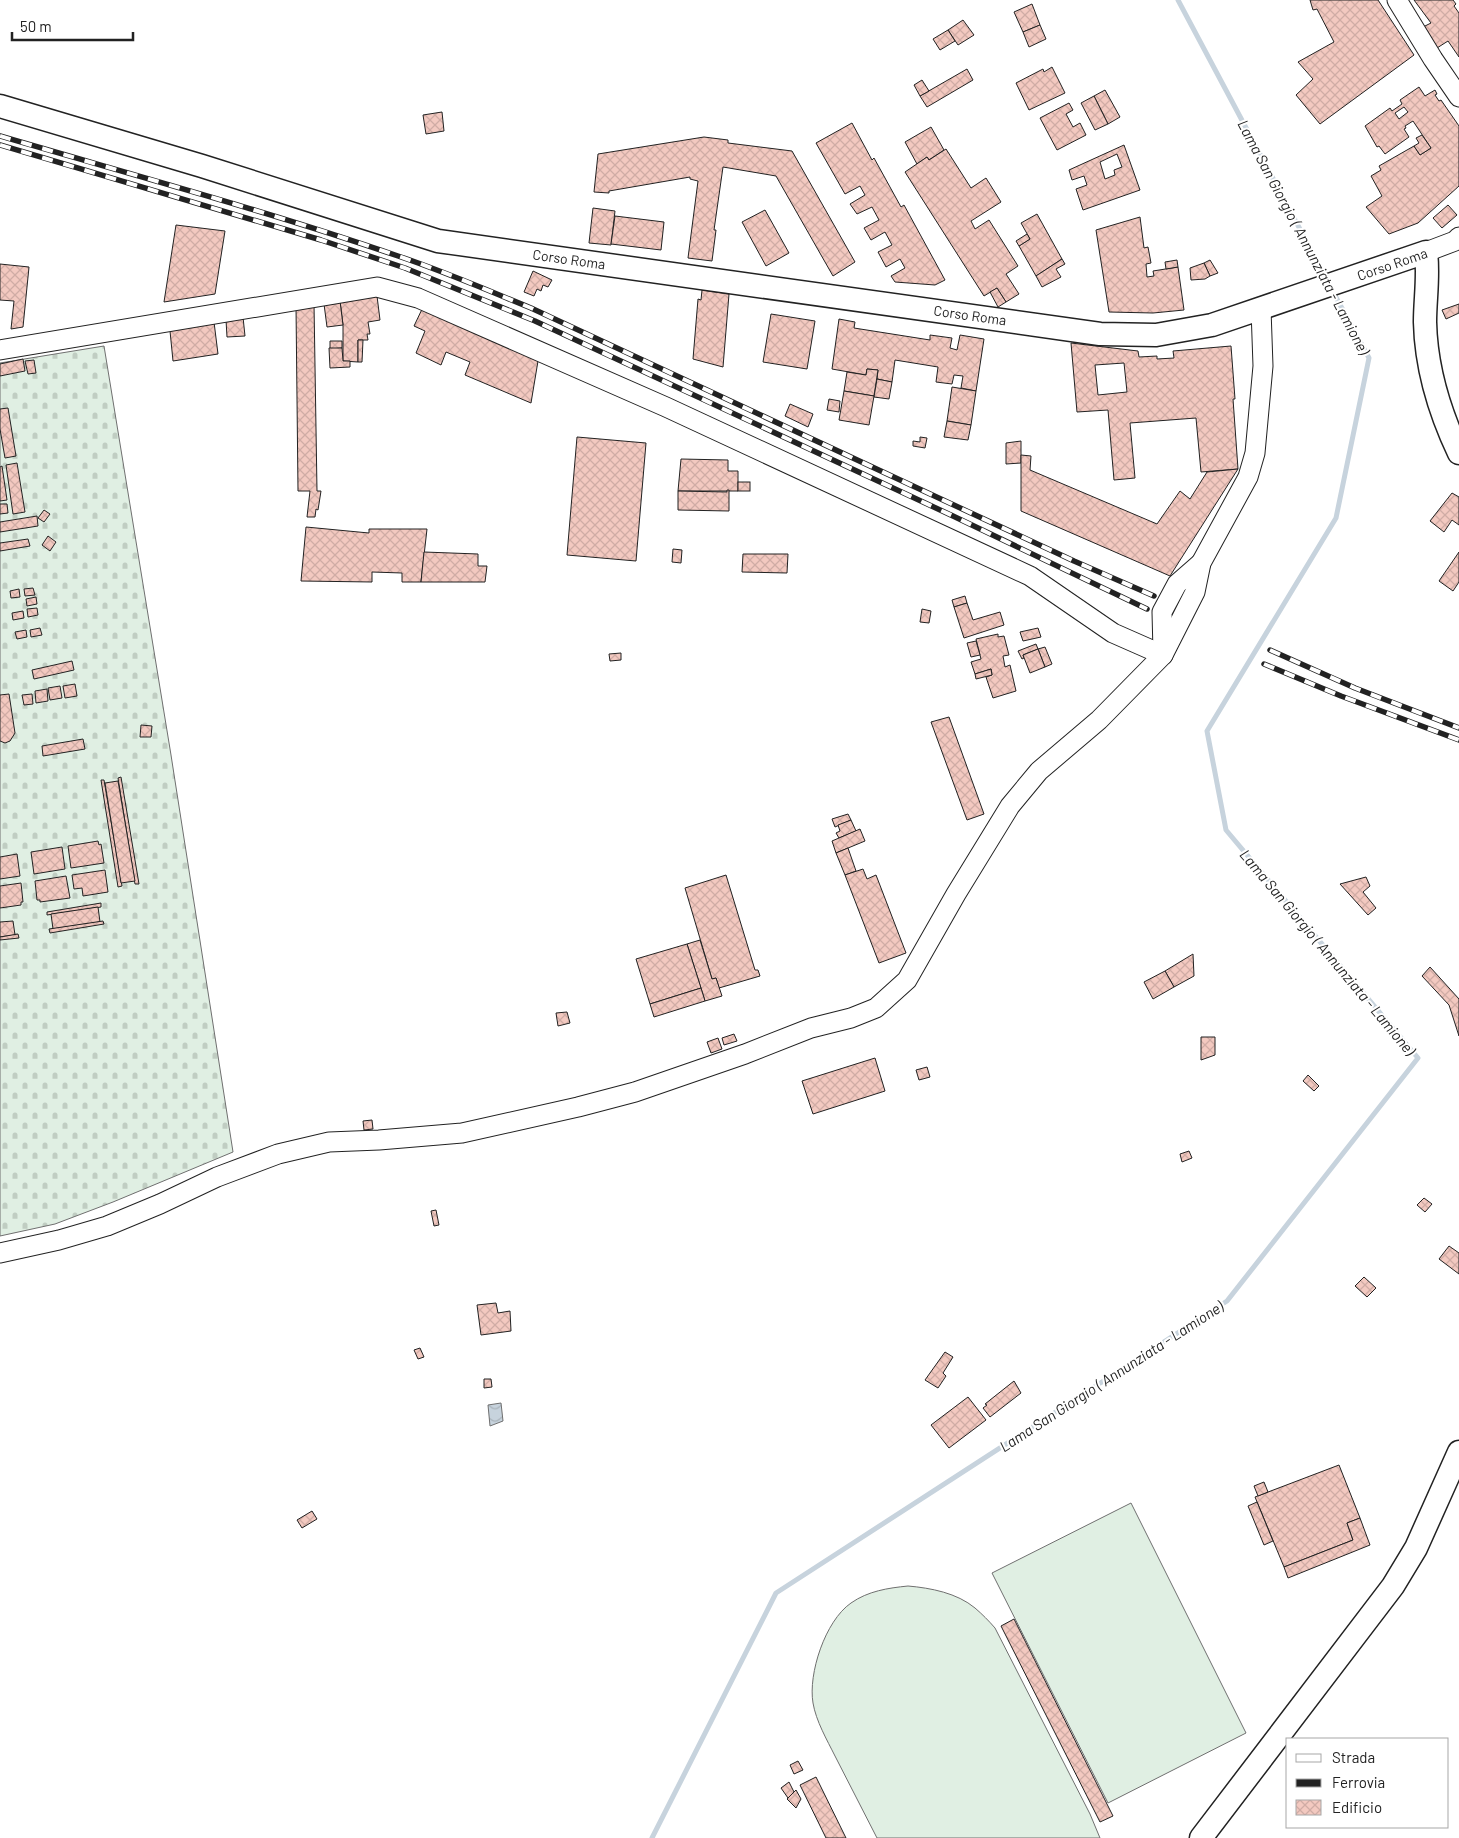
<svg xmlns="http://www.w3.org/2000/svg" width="1459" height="1838" font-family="Barlow,sans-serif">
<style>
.cemetery{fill:url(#cemetery-stones);stroke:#6f6f6f}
.pitch{fill:#e0efe3;stroke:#6f6f6f}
.water{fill:url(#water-waves);stroke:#6f6f6f}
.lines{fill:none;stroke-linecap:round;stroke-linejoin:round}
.stream{stroke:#c7d3dd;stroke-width:5}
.building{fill:url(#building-cross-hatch);stroke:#222;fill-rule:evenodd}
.minor-casing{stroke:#222;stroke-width:21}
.major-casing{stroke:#222;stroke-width:25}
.minor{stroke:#fff;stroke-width:19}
.major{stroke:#fff;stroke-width:22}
.rail-casing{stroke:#222;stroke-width:5.5}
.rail{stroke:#fff;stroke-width:4;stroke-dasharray:11;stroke-linecap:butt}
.labels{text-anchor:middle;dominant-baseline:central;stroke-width:4;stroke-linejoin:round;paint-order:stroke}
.street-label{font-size:14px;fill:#222;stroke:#fff}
.water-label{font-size:15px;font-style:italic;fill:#222;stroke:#fff}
</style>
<defs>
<pattern id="cemetery-stones" width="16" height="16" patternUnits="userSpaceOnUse" patternTransform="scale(1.25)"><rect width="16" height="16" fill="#e0efe3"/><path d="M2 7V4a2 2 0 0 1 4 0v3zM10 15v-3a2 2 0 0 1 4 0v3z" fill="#c0cdc2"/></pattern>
<pattern id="water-waves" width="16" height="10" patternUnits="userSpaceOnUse" patternTransform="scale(1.25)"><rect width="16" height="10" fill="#c7d3dd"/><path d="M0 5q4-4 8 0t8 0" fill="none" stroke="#abb5bd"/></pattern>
<pattern id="building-cross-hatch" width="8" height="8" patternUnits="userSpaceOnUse" patternTransform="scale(1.25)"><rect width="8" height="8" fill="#f3c9c0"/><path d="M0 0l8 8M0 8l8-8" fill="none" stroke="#d0aca5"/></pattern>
</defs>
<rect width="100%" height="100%" fill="#fff"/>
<path class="cemetery" d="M104,346L171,755L233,1152L113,1202L55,1224L0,1236V363Z"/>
<g class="pitch">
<path d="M1131,1503L1246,1733L1108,1803L992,1573Z"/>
<path d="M908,1586C931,1588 957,1593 975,1608C982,1614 989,1621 995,1628L1090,1814L1100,1838H877C863,1811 849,1783 835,1756C827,1740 816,1721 813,1703C808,1674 825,1621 851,1603C868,1591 888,1588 908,1586Z"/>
</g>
<path class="water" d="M501,1403L503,1421L490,1426L488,1405Z"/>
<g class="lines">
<g class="stream">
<path d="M1178,0L1327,280"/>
<path d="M652,1838L776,1593L1227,1301L1418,1058L1226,830L1207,731L1336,518L1369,358L1332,290"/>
</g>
</g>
<g class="building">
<path d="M1310,0H1378L1414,55L1320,124L1296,95L1313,79L1298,62L1334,42L1317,9L1313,10Z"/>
<path d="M1414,0H1453L1456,4L1454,6L1459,13V57L1448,41L1437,48L1423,27L1431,23Z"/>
<path d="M1032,4L1040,25L1023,32L1014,12Z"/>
<path d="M963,20L974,35L958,45L948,30Z"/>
<path d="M1040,25L1046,39L1029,47L1023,32Z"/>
<path d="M948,30L955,41L940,50L933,39Z"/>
<path d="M1052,67L1065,93L1029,110L1016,83L1043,69L1044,72Z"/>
<path d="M967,69L973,80L927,107L920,96Z"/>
<path d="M922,80L929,91L920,96L914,85Z"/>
<path d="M1419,87L1425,96L1435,90L1437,94L1435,95L1439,101L1441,100L1459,126V186L1418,223L1389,234L1366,207L1382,196L1371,176L1381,170L1379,166L1414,146L1420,155L1431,148L1413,121L1405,126L1406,128L1404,129L1409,137L1385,154L1379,146L1377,147L1365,126L1390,108L1392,111L1402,104L1400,100ZM1404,107L1408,112L1399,119L1395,113Z"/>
<path d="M1105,90L1120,117L1108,124L1094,96Z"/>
<path d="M1094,96L1108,124L1095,130L1081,103Z"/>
<path d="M1069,103L1073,110L1066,114L1073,127L1080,123L1086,135L1057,150L1040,118Z"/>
<path d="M442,112L444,131L426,134L423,115Z"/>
<path d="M852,123L872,160L874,158L901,207L904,205L945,280L935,285L895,282L891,276L905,268L900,259L886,267L878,252L892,245L885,232L871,240L864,228L879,220L872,207L857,214L850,204L865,195L860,186L845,194L816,143Z"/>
<path d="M931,127L944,150L929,160L927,157L917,164L905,142Z"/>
<path d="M1422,135L1431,148L1420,155L1414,146L1419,143L1416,138Z"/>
<path d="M704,137L728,140V143L792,151L855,262L833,276L776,176L723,167L714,230H716L712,261L688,258L698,181L690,179V177L609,191V193L594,192L598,154Z"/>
<path d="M1124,145L1140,190L1083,210L1076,189L1087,185L1084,176L1072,180L1069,170ZM1117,154L1122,167L1114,170L1115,175L1105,179L1100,162Z"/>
<path d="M946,149L971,188L986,178L1001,202L971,221L975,229L989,220L1018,266L1006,274L1019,294L1006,302L997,288L984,296L905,172L927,157L929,160Z"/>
<path d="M1448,205L1457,215L1442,228L1433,218Z"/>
<path d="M593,208L615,211L611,245L589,243Z"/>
<path d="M765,210L789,253L766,266L742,222Z"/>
<path d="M1037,214L1062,259L1036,276L1019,246L1030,239L1021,223Z"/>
<path d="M615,216L664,222L661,250L611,244Z"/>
<path d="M1140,217L1144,248L1148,247L1151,263L1146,264L1147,277L1154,276L1153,271L1178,267L1184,310L1153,313L1109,312L1096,230Z"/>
<path d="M176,225L225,231L215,294L164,302Z"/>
<path d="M1027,234L1030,239L1019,246L1016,241Z"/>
<path d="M1062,259L1065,264L1056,269L1061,277L1042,287L1036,276Z"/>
<path d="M1177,260L1178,267L1166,269L1165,262Z"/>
<path d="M1210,260L1218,273L1210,276L1204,263Z"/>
<path d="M1204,263L1210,276L1205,279L1191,280L1190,268Z"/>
<path d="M0,264L29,267L23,327L11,329L14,301L0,300Z"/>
<path d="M533,271L552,280L548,287L543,285L541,291L537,289L534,296L524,292Z"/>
<path d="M997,288L1006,302L998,307L990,292Z"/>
<path d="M702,290L729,294L723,367L693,359L698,299L701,300Z"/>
<path d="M377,296L380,320L368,322L370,334H367L368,340H358V362L343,361V325L340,301Z"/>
<path d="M340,301L343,325L327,327L324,304Z"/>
<path d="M314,304L317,491H321L318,510L316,509L315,517H307L310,491H298L296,307Z"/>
<path d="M1459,304V313L1446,319L1442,310Z"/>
<path d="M424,305L539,355L531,403L465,375L470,362L446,352L441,365L416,353L425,331L414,326Z"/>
<path d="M771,314L815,321L807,369L763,362Z"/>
<path d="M243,317L245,336L227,337L226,320Z"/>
<path d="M839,319L855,322L854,328L930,340V335L952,338L950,348L957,350L960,335L984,339L976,391L961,388L963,376L954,375L952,384L936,382L938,367L895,360L892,382L877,379L878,370L867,369L866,375L832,369Z"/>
<path d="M214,322L218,354L173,361L170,331Z"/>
<path d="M358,340H363L362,362H358Z"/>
<path d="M330,341H342V348L330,349Z"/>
<path d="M1071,343L1138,351L1139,357L1157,356V359L1174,358L1173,351L1231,346L1235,399H1233L1238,469L1201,472L1196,418L1130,423L1135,478L1114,480L1108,410L1077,412ZM1124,363L1127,392L1098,395L1095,365Z"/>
<path d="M329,348H342L343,361H350V367L330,368Z"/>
<path d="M23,359L25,371L0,376V364Z"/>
<path d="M34,360L36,373L28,374L25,361Z"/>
<path d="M867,369L878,370L874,396L844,391L847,372L866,375Z"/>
<path d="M877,379L892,382L889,399L874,397Z"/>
<path d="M952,387L976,391L971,425L947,421Z"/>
<path d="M844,391L874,396L869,425L839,420Z"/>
<path d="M829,399L840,401L839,412L827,410Z"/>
<path d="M790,404L813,414L808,427L785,416Z"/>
<path d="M8,408L16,456L5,458L0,429V409Z"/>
<path d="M947,421L971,425L968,440L944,437Z"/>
<path d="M577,437L646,443L636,561L567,555Z"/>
<path d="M920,437L927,438L925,448L913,446V441L920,442Z"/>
<path d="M1021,441V463L1006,464V443Z"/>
<path d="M1021,455L1031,456L1030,470L1157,524L1180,491L1190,499L1207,472L1238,469L1170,576L1021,511Z"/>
<path d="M681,459L728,460V471H738V491H678Z"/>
<path d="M17,463L25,512L13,514L6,465Z"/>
<path d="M2,466L7,500L0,501V467Z"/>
<rect x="738" y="482" width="12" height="9"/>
<path d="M727,490H729V511L678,510V491L727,492Z"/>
<path d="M1452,493L1459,497V525L1452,520L1444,532L1430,521Z"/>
<path d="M0,504H7L8,513L0,514Z"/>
<path d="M44,510L50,514L44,522L38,518Z"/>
<path d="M37,516L38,526L0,532V522Z"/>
<path d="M306,527L369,533V529H427L421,582H402V573L372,572V582L301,581Z"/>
<path d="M48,536L56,542L50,551L42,545Z"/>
<path d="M28,539L30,546L0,551V543Z"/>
<path d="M673,549L682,550L681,563L672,562Z"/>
<path d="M424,552L478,554V566H487L485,582H421Z"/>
<path d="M1459,552V582L1453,591L1439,581Z"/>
<path d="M743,554H788L787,573L742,572Z"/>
<path d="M33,588L35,595L25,596L24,589Z"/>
<path d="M19,589L20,597L11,598L10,591Z"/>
<path d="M965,596L967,603L954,607L952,600Z"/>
<path d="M36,597L37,604L27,606L26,599Z"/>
<path d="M967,603L973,620L1000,612L1004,625L964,638L954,607Z"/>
<path d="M37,608L38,615L28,617L27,609Z"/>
<path d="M922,609L931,611L929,623L920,622Z"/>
<path d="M23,611L24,618L13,620L12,613Z"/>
<path d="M40,628L42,635L31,637L30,630Z"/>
<path d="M1038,628L1041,637L1023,641L1020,632Z"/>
<path d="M26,630L27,637L17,639L15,632Z"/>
<path d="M998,634V637L1004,636L1009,655L1003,656L1005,667L1010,665L1016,691L993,698L986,677L992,675L991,669L975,674L971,662L981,659L976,639Z"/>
<path d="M976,641L980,655L971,657L967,643Z"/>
<path d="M1036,644L1038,649L1023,655L1024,658L1022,659L1018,651Z"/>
<path d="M1045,647L1052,664L1045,667L1038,649Z"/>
<path d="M1038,649L1045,667L1030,673L1023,655Z"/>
<path d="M621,653V660L610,661L609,654Z"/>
<path d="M72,661L74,670L34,679L32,670Z"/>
<path d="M991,669L992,675L976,679L975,674Z"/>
<path d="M75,684L77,696L65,698L63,686Z"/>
<path d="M60,686L62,698L50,700L48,688Z"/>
<path d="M47,689L48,701L36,703L35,691Z"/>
<path d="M9,694L15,733L10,741L5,743L0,741V695Z"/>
<path d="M32,694L33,704L24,705L22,695Z"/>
<path d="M949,717L984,814L967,820L931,722Z"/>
<path d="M141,725L152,726L151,737H140Z"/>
<path d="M83,739L85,749L43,756L42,746Z"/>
<path d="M121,777L139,884H135L118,778Z"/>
<path d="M101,780H104L122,886L118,887Z"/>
<path d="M118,781L135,881L121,883L105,783Z"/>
<path d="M848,814L851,820L835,827L832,819Z"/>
<path d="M851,820L856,831L839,838L836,833L840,831L838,825Z"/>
<path d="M860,829L865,841L836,853L832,841Z"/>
<path d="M98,841L99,845L101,844L104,863L71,868L68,846Z"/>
<path d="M62,847L65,869L34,874L31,852Z"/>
<path d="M848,848L856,871L845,875L836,853Z"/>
<path d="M17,854L20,876L0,879V857Z"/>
<path d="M863,869L867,879L876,875L906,953L879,963L845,875Z"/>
<path d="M105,870L108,892L83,896L82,888L74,889L72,875Z"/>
<path d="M726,875L755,970H758L760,976L719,988L716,978L712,979L685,888Z"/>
<path d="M66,876L70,898L40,902V900H37L35,881Z"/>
<path d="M1366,877L1370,886L1363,892L1376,908L1368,915L1340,884Z"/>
<path d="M21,883L23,902H21V905L0,908V886Z"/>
<path d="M101,903V907L47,915V912Z"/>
<path d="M98,907L100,922L53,929L51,914Z"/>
<path d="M13,921L15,935L0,937V922Z"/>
<path d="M103,921L104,924L50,933L49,929Z"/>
<path d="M18,934L19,938L0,940V937Z"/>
<path d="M700,940L712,979L716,978L722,996L705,1001L687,944Z"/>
<path d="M687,944L701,988L650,1004L636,959Z"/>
<path d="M1193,954L1194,976L1174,987L1165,971Z"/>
<path d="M1430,967L1459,999V1036L1449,1005L1422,976Z"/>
<path d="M1165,971L1174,987L1153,999L1144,982Z"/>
<path d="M701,988L705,1001L654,1017L650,1004Z"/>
<path d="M567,1012L570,1023L558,1026L556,1013Z"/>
<path d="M734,1034L737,1041L724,1045L722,1038Z"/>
<path d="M1201,1037H1215V1055L1201,1060Z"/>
<path d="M718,1038L722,1049L711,1053L707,1042Z"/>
<path d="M875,1058L885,1091L813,1114L802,1081Z"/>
<path d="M927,1067L930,1077L919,1080L916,1070Z"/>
<path d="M1308,1075L1319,1086L1314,1091L1303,1081Z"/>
<path d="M372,1120L373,1129L364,1130L363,1121Z"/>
<path d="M1189,1151L1192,1158L1182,1162L1180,1154Z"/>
<path d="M1424,1198L1432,1204L1425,1212L1417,1205Z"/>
<path d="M436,1210L439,1225L434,1226L431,1211Z"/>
<path d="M1449,1246L1459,1253V1274L1439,1259Z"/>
<path d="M1364,1277L1376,1288L1367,1297L1355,1286Z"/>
<path d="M496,1303L498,1313L510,1311L511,1331L481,1335L477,1305Z"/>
<path d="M420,1348L424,1357L418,1359L414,1350Z"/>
<path d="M945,1352L953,1357L943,1373L946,1376L938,1388L925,1380Z"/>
<path d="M484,1379H491L492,1387L484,1388Z"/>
<path d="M1014,1381L1021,1393L990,1417L983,1408L987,1405L985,1404Z"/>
<path d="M968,1397L986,1420L949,1448L931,1425Z"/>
<path d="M1339,1465L1360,1518L1347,1523L1353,1540L1284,1567L1255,1497Z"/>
<path d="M1264,1482L1268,1492L1258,1496L1254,1486Z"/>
<path d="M1257,1502L1273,1541L1264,1545L1248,1506Z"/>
<path d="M312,1511L317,1519L302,1528L297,1520Z"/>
<path d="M1360,1518L1370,1545L1288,1578L1284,1567L1353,1540L1347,1523Z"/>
<path d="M1014,1619L1113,1816L1100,1822L1001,1626Z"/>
<path d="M798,1761L803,1770L794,1774L790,1765Z"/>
<path d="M816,1777L846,1838H826L800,1785Z"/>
<path d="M789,1782L794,1792L788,1798L781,1788Z"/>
<path d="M796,1790L801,1799L796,1808L787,1799Z"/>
</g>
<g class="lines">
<g class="minor-casing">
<g id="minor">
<path d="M1397,0L1433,59L1459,97"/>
<path d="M1426,252L1455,241L1459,237"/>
<path d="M0,350L377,287L418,298L666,407L1030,576L1113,633L1163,655"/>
<path d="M1163,652L1162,612L1177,584L1201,563"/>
<path d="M0,1253L59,1240L107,1226L160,1204L217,1177L278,1154L329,1142L379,1140L462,1133L578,1107L635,1092L745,1054L811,1028L851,1018L876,1008L907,980L956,894L1010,806L1039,771L1099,720L1163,655L1195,592L1201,563L1248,477L1255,453L1263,366L1261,309"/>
</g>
</g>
<g class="major-casing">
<g id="major">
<path d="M0,106L202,166L438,241L1100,334L1156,335L1212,325L1426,252C1429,276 1425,299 1425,322C1426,366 1440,413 1459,453"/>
<path d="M1201,1838L1393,1586L1416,1548L1459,1452"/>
</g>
</g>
<use href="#minor" class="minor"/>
<use href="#major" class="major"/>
<g class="rail-casing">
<g id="rail">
<path d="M0,136C133,175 267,211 398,256C443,271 487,290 531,308L1074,561L1154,596"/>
<path d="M0,145L321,240L405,268L535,321L953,516L1147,609"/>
<path d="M1270,650L1355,688L1459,728"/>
<path d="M1264,664L1341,696L1459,740"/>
</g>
</g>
<use href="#rail" class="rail"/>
</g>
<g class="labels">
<g class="street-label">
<text transform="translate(569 259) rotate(8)">Corso Roma</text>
<text transform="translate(1392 264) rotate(-19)">Corso Roma</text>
<text transform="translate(970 315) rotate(8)">Corso Roma</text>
</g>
<g class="water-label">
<text transform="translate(1304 237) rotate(62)">Lama San Giorgio ( Annunziata - Lamione)</text>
<text transform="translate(1328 952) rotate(50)">Lama San Giorgio ( Annunziata - Lamione)</text>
<text transform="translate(1111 1376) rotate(-33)">Lama San Giorgio ( Annunziata - Lamione)</text>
</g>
</g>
<rect x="1286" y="1738" width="162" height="90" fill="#ffffff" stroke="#a7a7a7"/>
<rect x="1296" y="1754" width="25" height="8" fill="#ffffff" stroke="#a7a7a7"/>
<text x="1332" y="1763" font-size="15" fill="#222222">Strada</text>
<rect x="1296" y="1779" width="25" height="8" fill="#222222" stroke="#a7a7a7"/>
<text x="1332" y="1788" font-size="15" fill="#222222">Ferrovia</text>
<rect x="1296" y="1800" width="25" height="15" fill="url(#building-cross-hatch)" stroke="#a7a7a7"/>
<text x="1332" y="1813" font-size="15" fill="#222222">Edificio</text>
<path d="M12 32v8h121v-8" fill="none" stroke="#222222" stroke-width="2.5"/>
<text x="20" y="32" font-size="15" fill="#222222" stroke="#ffffff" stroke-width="4" paint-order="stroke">50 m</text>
</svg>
